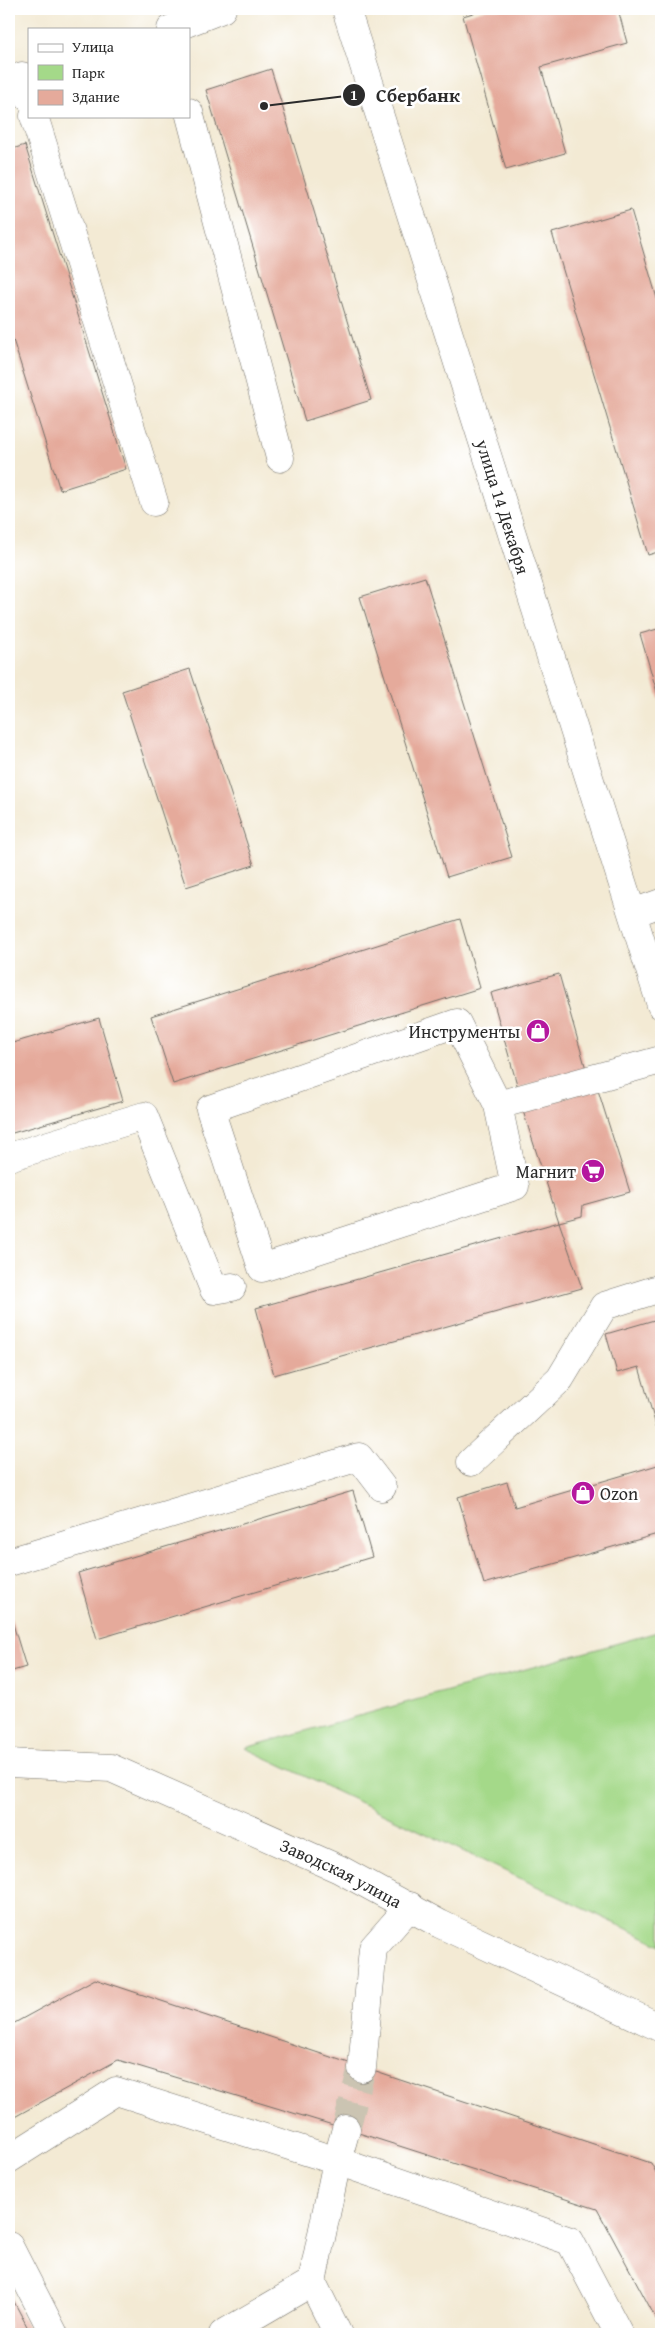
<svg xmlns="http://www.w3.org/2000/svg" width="670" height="2343" font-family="'Gentium Book Plus',serif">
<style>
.green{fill:#a4d989;stroke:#68825a}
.building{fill:#e5aa9b}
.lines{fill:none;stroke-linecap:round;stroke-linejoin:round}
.minor-tunnel{stroke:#cbc4b2;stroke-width:28;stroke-dasharray:28 14;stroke-linecap:butt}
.minor-casing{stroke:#716e66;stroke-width:29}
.major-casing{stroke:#716e66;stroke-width:29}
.minor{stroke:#fff;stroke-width:28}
.major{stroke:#fff;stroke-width:28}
.labels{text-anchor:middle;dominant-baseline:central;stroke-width:5;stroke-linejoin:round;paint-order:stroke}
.street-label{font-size:18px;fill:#2b2b2b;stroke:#fff}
.poi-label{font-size:18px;fill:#2b2b2b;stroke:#fff;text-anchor:end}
.leader{fill:none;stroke:#2b2b2b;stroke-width:2}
.callout-dot{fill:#2b2b2b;stroke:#fff;stroke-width:2}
.mark-label{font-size:15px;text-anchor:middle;font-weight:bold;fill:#fff}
.callout-label{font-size:19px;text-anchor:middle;font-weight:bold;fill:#2b2b2b;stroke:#fff;stroke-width:5;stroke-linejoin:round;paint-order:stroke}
</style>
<rect width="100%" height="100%" fill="#fff"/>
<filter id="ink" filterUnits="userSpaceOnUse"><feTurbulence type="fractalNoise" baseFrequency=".02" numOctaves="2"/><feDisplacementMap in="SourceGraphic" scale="10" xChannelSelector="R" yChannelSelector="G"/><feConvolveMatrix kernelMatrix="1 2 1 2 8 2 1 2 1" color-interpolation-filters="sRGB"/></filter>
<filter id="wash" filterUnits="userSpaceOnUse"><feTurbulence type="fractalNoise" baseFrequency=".0096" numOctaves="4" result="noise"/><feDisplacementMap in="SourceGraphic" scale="20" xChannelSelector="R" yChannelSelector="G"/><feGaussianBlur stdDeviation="1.12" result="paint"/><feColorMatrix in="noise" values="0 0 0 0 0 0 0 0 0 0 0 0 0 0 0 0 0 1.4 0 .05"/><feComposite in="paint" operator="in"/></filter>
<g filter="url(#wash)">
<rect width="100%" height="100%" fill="#f3ead4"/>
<path class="green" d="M661,1631V1945L245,1748Z"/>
<g id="blocks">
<g class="building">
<path d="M487,9H618L627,43L541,67L565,153L506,170L463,16Z"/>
<path d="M271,69L371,400L305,421L206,90Z"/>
<path d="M25,145L126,469L60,490L9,327V150Z"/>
<path d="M631,210L661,312V551L648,555L552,233Z"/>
<path d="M425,577L512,857L447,877L360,597Z"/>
<path d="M661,628V706L640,634Z"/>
<path d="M190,669L254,865L186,887L122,691Z"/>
<path d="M460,919L480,988L173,1084L151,1016Z"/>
<path d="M559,974L586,1069L518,1088L491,993Z"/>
<path d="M99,1018L123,1101L9,1134V1044Z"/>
<path d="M597,1087L630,1192L583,1205L582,1216L559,1222L523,1111Z"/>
<path d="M559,1222L582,1288L274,1375L256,1308Z"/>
<path d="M661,1318V1443L639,1367L617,1373L606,1334Z"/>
<path d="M661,1464V1533L484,1584L458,1497L507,1482L515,1507Z"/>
<path d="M353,1491L372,1557L97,1639L78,1573Z"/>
<path d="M9,1611L26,1667L9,1672Z"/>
<path d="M95,1979L651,2163L661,2182V2328L597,2209L346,2129L118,2060L9,2120V2026Z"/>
<path d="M9,2292L31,2334H9Z"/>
</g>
</g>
</g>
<g filter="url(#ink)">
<use href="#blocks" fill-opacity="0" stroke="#716e66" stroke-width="1"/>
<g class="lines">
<path class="minor-tunnel" d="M346,2129L362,2068"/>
<g class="minor-casing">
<g id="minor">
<path d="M171,29L222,9"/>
<path d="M22,76L29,98"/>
<path d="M189,112L280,458"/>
<path d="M34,116L154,502"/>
<path d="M633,913L661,903"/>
<path d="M457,1023L498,1105L515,1186L262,1268L210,1109Z"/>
<path d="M498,1105L661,1060"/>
<path d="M9,1157L144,1116L214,1290L232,1287"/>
<path d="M471,1462L560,1379L604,1306L661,1288"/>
<path d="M9,1562L359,1457L382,1487"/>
<path d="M362,2068L373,1948L410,1906"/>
<path d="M9,2159L116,2091L337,2161L570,2241L619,2334"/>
<path d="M9,2246L54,2334"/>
<path d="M312,2282L338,2334"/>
<path d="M223,2334L312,2282L337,2161L346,2129"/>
</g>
</g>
<g class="major-casing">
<g id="major">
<path id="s1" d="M346,9L661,1005"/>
<path id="s2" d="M9,1763L111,1768L339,1869L440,1924L661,2028"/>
</g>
</g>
<use href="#minor" class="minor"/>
<use href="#major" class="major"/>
</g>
</g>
<defs>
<g id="shop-disc" transform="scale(1.25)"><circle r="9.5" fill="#b5179e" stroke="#fff"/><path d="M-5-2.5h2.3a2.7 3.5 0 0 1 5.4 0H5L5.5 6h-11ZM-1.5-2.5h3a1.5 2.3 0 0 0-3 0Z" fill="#fff"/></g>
<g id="supermarket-disc" transform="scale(1.25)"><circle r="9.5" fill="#b5179e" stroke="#fff"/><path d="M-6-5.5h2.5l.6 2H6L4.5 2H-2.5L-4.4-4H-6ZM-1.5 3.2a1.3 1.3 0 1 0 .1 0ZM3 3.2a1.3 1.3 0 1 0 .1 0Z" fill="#fff"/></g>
</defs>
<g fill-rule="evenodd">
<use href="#shop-disc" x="538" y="1031"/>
<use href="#supermarket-disc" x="593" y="1171"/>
<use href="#shop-disc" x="583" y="1493"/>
</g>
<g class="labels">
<g class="street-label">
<text stroke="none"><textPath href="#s1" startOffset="522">улица 14 Декабря</textPath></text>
<text stroke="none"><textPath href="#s2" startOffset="355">Заводская улица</textPath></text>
</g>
<g class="poi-label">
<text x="520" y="1031">Инструменты</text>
<text x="576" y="1171">Магнит</text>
<text x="600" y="1493" text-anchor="start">Ozon</text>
</g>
</g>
<path class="leader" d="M264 106L354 95"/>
<g class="callout-dot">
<circle cx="264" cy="106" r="5"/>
<circle cx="354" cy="95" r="12"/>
</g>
<g class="mark-label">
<text x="354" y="100">1</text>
</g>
<g class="callout-label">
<text x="418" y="102">Сбербанк</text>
</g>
<rect width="670" height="2343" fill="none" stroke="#fff" stroke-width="30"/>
<rect x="28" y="28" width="162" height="90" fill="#ffffff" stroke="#aaaaaa"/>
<rect x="38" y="44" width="25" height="8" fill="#ffffff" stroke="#aaaaaa"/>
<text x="72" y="52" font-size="15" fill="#2b2b2b">Улица</text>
<rect x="38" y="65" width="25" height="15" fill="#a4d989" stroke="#aaaaaa"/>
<text x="72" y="78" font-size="15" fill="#2b2b2b">Парк</text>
<rect x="38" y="90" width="25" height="15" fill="#e5aa9b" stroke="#aaaaaa"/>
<text x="72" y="102" font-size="15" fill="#2b2b2b">Здание</text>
</svg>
